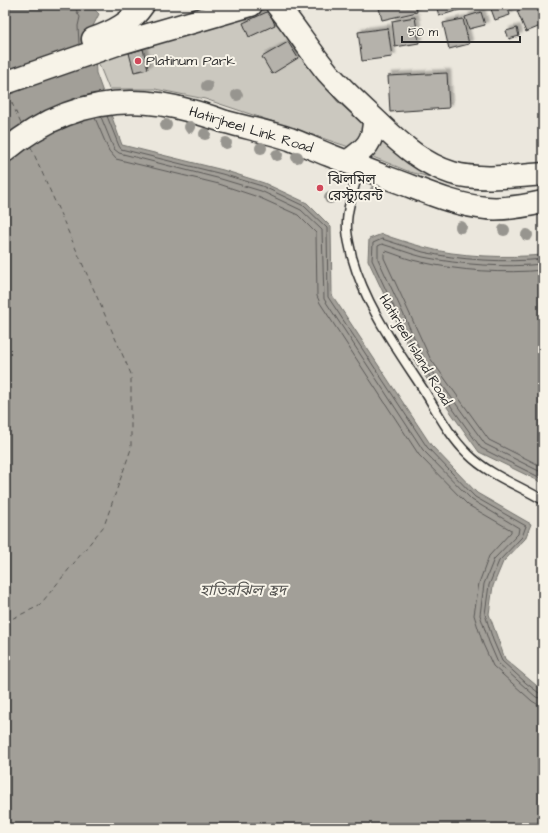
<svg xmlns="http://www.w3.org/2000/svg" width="548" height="833" font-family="'Architects Daughter','Noto Sans Bengali',sans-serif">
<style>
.green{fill:#cbc8bf;stroke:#7b7a75}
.water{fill:#a29f98;stroke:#72716c}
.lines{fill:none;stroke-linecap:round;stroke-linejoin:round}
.shore{stroke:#5b5957;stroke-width:1}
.ferry{stroke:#555451;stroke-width:1;stroke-dasharray:5 4;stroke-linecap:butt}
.building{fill:#b5b2ab;stroke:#2b2b2b;filter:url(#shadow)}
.lane-casing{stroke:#2b2b2b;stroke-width:11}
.secondary-casing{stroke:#2b2b2b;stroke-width:25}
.lane{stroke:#f7f3e8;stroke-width:8}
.secondary{stroke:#f7f3e8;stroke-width:22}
.tree{fill:#97958f}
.poi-dot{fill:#d1495b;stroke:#f7f3e8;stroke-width:1.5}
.labels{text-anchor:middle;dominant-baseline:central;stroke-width:4;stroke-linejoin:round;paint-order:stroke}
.poi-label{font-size:14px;fill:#2b2b2b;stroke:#f7f3e8;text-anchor:start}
.street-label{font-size:14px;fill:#2b2b2b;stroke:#f7f3e8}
.water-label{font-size:15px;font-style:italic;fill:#555451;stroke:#f7f3e8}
</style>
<defs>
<filter id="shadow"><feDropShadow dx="3.5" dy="-3.5" stdDeviation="1" flood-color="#0004"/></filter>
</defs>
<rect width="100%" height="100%" fill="#ebe7dd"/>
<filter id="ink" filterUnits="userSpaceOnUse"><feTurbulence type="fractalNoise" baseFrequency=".025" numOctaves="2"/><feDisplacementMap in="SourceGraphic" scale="8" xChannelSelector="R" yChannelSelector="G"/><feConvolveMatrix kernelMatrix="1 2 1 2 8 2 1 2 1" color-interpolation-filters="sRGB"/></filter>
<g filter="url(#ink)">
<path class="green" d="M273,7L318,77L337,101L405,161L438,179L410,172L346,146L205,99L155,89H109L96,57L191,32Z"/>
<g class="water">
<path d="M5,5H90L99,14L93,26L96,73L122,145L223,170L264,183L307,203L331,227L332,295L431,445L477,493L531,524L525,539L503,562L493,586L489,614L505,659L543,691V828H5Z"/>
<path d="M382,234C395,239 409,243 423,247C457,257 507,258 543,255V483L479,452L417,365L368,260L369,239Z"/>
</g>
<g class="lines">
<g class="shore">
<path d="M76,5L77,12L80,17L78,26L79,44"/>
<path d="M107,116L119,146L121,149L222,174L262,186L304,206L327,228L328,297L427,447L475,497L526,526L522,537L499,561L489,585L485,614L493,640L502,661L526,683L539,693L543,694"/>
<path d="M101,117L114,149L119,153L221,179L261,191L301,210L322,230L324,299L423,450L472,500L519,528L518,534L494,559L484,584L480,615L489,642L498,663L536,697L543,699"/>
<path d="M95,118L109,151L116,159L219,184L258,197L298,215L316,233L317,296L320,303L419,455L468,505L511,530V532L489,556L479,583L474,615L483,644L493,666L532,701L537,704L543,705"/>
<path d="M543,259C507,263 458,260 423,252C409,248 396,243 382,239L373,243L372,260L420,363L481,448L543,479"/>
<path d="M543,264C504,268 462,265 423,257C410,254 396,248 382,244L378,246V259L425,361L485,444L543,473"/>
<path d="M543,270C505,274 459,271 421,262C409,260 398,255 386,251L384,253V258L430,358L489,440L543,467"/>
</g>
<g class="ferry">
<path d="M8,94L22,126"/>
<path d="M5,622L39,606L104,526L131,449V374L30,145"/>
</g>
</g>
<g class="building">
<path d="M393,5H416L417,12L382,20L379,8Z"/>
<path d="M436,5H461L462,9L439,16Z"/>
<path d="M501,5H507L510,15L495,20L491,9Z"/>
<path d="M529,5H543V25L526,32L517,11Z"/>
<path d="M269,11L275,25L249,37L243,23Z"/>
<path d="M481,12L485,25L469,29L465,17Z"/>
<path d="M415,17L419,43L395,47L392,21Z"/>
<path d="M463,19L469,44L449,49L443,23Z"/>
<path d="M388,28L392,57L362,61L358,32Z"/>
<path d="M517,28L519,36L509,39L506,31Z"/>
<path d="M288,42L298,58L272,74L262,57Z"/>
<path d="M143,49L148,69L134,72L129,53Z"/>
<path d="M447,73L449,108L390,112L388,76Z"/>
</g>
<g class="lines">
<g class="lane-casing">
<path id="lane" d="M360,168C355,185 347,206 347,224C346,235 350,246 352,257C366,307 397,349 425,392C438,413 450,437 468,454C489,475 518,485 543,500"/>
</g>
<g class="secondary-casing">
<g id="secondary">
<path d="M277,5C295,27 310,51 328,73C345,92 364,109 382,126C403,146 424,164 452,173C478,181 517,176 543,174"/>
<path d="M93,39C113,32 131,23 143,5"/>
<path d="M5,83L117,44L251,5"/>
<path d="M5,151C60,105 122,91 191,111C203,114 214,118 226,122C247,128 269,132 290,139C303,144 316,150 329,155C349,163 368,170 388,178C420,189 452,205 486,208C505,210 525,206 543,202"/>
<path d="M347,162C365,149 374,143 374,119"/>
</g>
</g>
<use href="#lane" class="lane"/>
<use href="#secondary" class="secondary"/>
</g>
<g class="tree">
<circle cx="207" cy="86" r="6"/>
<circle cx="237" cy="95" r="6"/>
<circle cx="166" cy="125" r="6"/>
<circle cx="190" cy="127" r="6"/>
<circle cx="205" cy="134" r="6"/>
<circle cx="226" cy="143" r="6"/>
<circle cx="261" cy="148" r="6"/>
<circle cx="277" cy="155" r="6"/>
<circle cx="297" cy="157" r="6"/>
<circle cx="376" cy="190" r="6"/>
<circle cx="330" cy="198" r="6"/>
<circle cx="461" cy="227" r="6"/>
<circle cx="504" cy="230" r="6"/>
<circle cx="527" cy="235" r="6"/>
</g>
</g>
<g class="poi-dot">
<circle cx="138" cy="61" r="4"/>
<circle cx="320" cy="188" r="4"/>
</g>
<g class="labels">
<g class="poi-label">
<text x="146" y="61">Platinum Park</text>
<text x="328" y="180">ঝিলমিল<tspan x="328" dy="16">রেস্ট্যুরেন্ট</tspan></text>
</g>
<g class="street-label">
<text transform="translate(251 130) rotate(17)">Hatirjheel Link Road</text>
<text transform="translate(415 350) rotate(59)">Hatirjeel Island Road</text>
</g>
<g class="water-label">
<text x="243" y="590">হাতিরঝিল হ্রদ</text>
</g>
</g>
<rect width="548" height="833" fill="none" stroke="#f7f3e8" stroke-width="20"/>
<rect x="10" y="10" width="528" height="813" fill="none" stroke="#2b2b2b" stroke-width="1.5" filter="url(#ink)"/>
<path d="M402 36v6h118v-6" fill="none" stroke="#2b2b2b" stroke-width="2"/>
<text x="408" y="36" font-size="12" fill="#2b2b2b" stroke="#f7f3e8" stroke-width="3" paint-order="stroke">50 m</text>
</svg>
